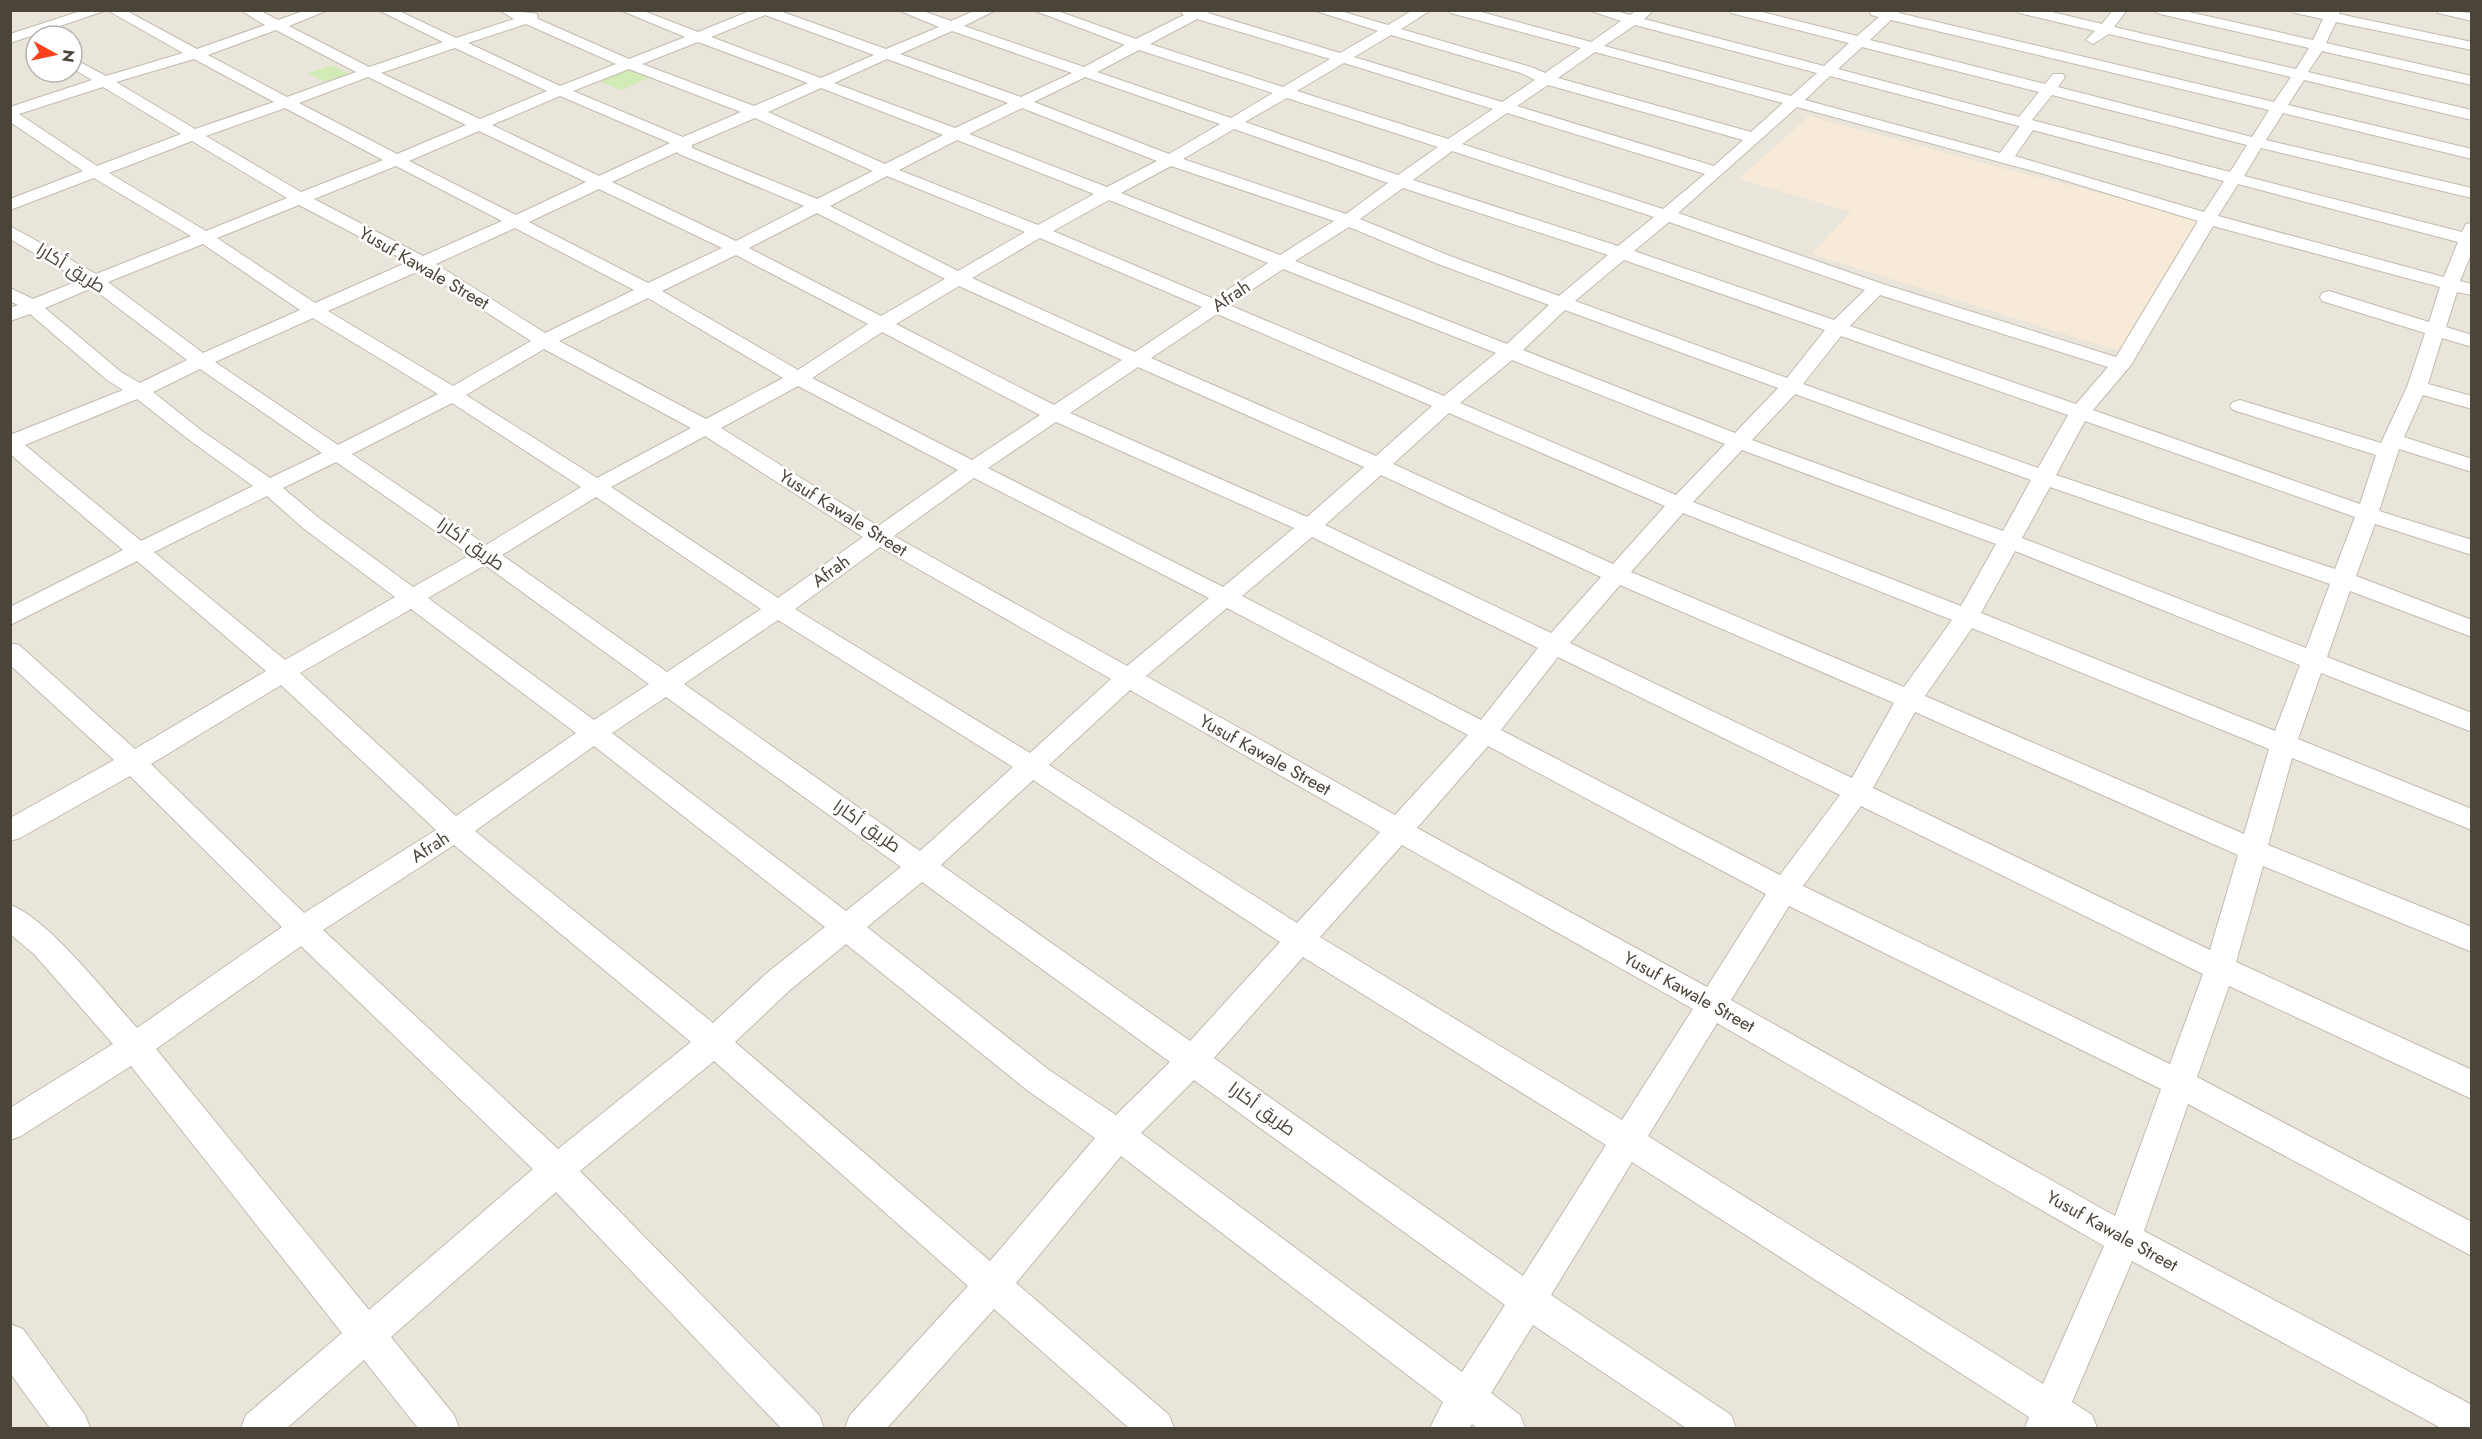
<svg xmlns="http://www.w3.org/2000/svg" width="2482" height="1439" font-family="Jost,Cairo,sans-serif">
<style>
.residential{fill:#eae5da;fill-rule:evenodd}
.commercial{fill:#f7ead8}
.green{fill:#d2eab5}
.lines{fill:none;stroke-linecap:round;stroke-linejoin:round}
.minor-casing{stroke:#c2bbae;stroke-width:2}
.minor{fill:#fff;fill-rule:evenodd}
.labels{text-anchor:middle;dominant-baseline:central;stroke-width:5;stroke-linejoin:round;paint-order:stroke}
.street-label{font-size:18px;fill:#4b4439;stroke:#fff}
</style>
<rect width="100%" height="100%" fill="#f6f3ec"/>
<path class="residential" d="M11,11H2471V1428H11ZM36,36H72V72H36ZM2024,174L2205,220L1812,254L1852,212L1740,179Z"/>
<path class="commercial" d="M1809,116L2024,174L2206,220L2118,351L1812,254L1851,212L1739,179Z"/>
<g class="green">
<path d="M332,65L349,74L325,82L308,73Z"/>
<path d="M631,68L653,76L622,90L600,82Z"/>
</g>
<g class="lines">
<g class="minor-casing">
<g id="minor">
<path d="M84,10H107L10,43V34Z"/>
<path d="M107,10H125L197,49L265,25L240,10H259L278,20L306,10H328L289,26L369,67L443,42L378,10H397L456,38L514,19L499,10L532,13L537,14L538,19L629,59L685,37L620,10H641L698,32L752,10H777L886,49L939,27L898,10H920L951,21L976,10H996L964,26L1084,67L1125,45L1033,10H1055L1136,39L1184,15L1179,10H1210L1208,13L1340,53L1378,31L1313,10H1337L1388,25L1413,10H1431L1401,29L1531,67L1545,73L1581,48L1451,13L1449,10H1474L1591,42L1621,21L1588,10H1613L1630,15L1637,10H1654L1644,19L1824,66L1849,43L1731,13L1729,10H1754L1857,36L1879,17L1871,15L1870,10H1901L1899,13L2274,102L2291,77L2109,34L2093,44L2086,40L2095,31L2019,13L2017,10H2044L2102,24L2113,10H2127L2114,27L2296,69L2309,48L2160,14L2153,10H2180L2313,40L2323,19L2295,13L2293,10H2341L2339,14L2472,42V50L2336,22L2326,43L2472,76V85L2322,51L2308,72L2472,110V120L2304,80L2288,105L2472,149V159L2283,113L2266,140L2472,188V198L2261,148L2244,176L2462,232L2466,224L2472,223V252L2460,281L2472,284V295L2457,292L2446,327L2472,335V347L2442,338L2428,384L2472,396V409L2423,395L2404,437L2472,459V472L2399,449L2379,511L2472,540V555L2375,524L2356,576L2472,620V637L2350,591L2327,657L2472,713V732L2321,673L2298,739L2472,809V830L2292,758L2268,845L2472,927V952L2263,866L2236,962L2472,1070V1099L2229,986L2197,1077L2472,1222V1256L2188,1104L2144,1231L2472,1405V1428H2441L2132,1261L2072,1402L2092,1415L2097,1428H2025L2029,1417L1632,1162L1551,1295L1731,1415L1736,1428H1686L1533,1325L1491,1393L1520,1415L1525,1428H1477L1472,1424L1469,1428H1430L1443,1402L1121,1156L1016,1283L1169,1415L1174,1428H1129L994,1309L887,1428H845L850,1415L968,1286L714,1061L580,1171L819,1415L824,1428H781L556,1192L391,1337L454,1415L459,1428H418L364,1360L287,1428H241L246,1415L342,1333L131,1066L21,1136L10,1140V1108L113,1044L34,954L10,934V905C48,918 109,997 137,1028L282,927L130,776L20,838L10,841V818L114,760L10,665V643L19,645L135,749L266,671L137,561L10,625V607L123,550L10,454V435L123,390L107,380L30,314L10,321V308L18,305L10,301V288L33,299L80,280L10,239V226L96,274L191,236L94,178L10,210V199L83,171L10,122V107L92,80L72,68V58L106,76L183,53ZM765,15L874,55L821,78L711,37ZM1197,19L1330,59L1283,87L1150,44ZM1891,20L2269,110L2252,137L2058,87L2065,77L2063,74H2053L2045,84L1870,40ZM526,24L616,64L560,86L468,43ZM1635,25L1817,73L1791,96L1604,46ZM276,30L356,72L287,97L208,55ZM952,31L1072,73L1021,97L900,54ZM1391,35L1521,73L1535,80L1502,102L1354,57ZM698,42L808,83L754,106L642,64ZM1862,47L2039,92L2019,117L1838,69ZM455,48L547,91L480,119L381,73ZM1139,50L1273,93L1231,118L1097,72ZM1595,52L1783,103L1751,132L1558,78ZM194,59L274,102L195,129L116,82ZM887,59L1008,103L955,128L834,83ZM1344,63L1493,109L1448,139L1297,91ZM629,69L741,112L683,137L573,91ZM1830,76L2019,126V127L2000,153L1805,100ZM368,77L466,125L397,154L299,103ZM1085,77L1220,124L1169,154L1034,102ZM1548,85L1743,140L1714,166L1517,106ZM103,87L181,134L97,166L19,114ZM821,88L943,135L885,164L768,112ZM2052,95L2247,145L2230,172L2032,120ZM560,96L670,143L599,176L492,125ZM1287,98L1438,147L1398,175L1245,122ZM1797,107L2044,174L2198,221L2116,357L1883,284L1678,213ZM285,108L383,160L301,192L206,136ZM1022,108L1157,161L1107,187L969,134ZM1507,113L1705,174L1663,209L1462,144ZM755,118L873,171L817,199L692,148V145ZM1234,129L1388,183L1346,214L1183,159ZM2033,130L2224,181L2204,212L2015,156ZM479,131L586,182L516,215L409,161ZM957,140L1094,194L1038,225L899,170ZM192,141L287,198L206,231L109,173ZM1452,151L1654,217L1618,246L1413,180ZM677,152L679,154L804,206L736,241L612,182ZM396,166L502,221L423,256L314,199ZM1171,166L1334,221L1280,255L1121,193ZM887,176L1025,232L958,271L830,206ZM2238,184L2458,242L2444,277L2218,216ZM1403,188L1608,255L1559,296L1450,256L1360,219ZM599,189L722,248L648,283L529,222ZM1109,200L1268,263L1214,299L1053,231ZM299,205L408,262L315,303L217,238ZM817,213L945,279L881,316L749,248ZM1669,222L1865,290L1834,320L1634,251ZM2213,226L2440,287L2429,322L2329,291L2322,293L2320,297L2322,301L2425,333L2407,387L2381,443L2240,400L2233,402L2230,406L2233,410L2376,455L2360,504L2093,410L2131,365ZM1349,227L1438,264L1549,305L1507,344L1295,261ZM515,228L634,290L545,333L436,264ZM1040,238L1202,307L1135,352L972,278ZM203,244L300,310L203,353L108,282ZM736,255L868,324L798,370L662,291ZM1624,260L1825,330L1787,378L1575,301ZM1283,269L1496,353L1444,396L1229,305ZM421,270L531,341L453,386L328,311ZM959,286L1122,360L1054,405L896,324ZM92,288L187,360L140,383L121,372L45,308ZM1880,295L2108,367L2076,404L1850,326ZM648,298L783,378L706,419L559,341ZM1565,310L1778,388L1735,433L1523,350ZM1217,314L1432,406L1376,456L1151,358ZM313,318L438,394L338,445L215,362ZM882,332L1040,415L972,460L812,378ZM1841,336L2068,415L2038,468L1803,384ZM544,349L691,428L597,478L466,395ZM1512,360L1725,444L1676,495L1460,403ZM1138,367L1364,467L1307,517L1070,413ZM200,369L322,453L270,478L202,431L153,392ZM798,386L958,470L878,526L721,428ZM1795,394L2031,480L2003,531L1752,440ZM137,399L188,439L253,486L141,541L25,445ZM452,403L581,487L486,545L352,454ZM1449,413L1665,506L1613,564L1393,464ZM2085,421L2355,517L2335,569L2056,475ZM1056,422L1294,528L1223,587L988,468ZM705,436L863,537L778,598L611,487ZM1742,450L1996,544L1961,606L1693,502ZM336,462L470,555L413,587L319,518L283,488ZM1381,475L1601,577L1551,633L1325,525ZM974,478L1209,598L1127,666L894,536ZM2050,487L2330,584L2306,648L2022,538ZM267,496L303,528L395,597L285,660L154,552ZM596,497L761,609L667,672L502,555ZM1683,513L1952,620L1904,687L1631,572ZM1312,537L1538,648L1481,720L1242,596ZM880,547L1111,679L1030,753L795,609ZM2015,551L2300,665L2275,731L1981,613ZM485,565L649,684L594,720L428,598ZM1620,585L1894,703L1852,778L1570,643ZM1227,608L1468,735L1395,815L1146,676ZM411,609L576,733L456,816L300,673ZM778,620L1013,767L920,851L684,684ZM1972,628L2269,749L2244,834L1925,696ZM1558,657L1840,795L1780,875L1501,730ZM281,685L436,830L304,913L151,764ZM1130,690L1380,832L1297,923L1049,765ZM666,697L901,867L846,911L612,733ZM1915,712L2238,855L2210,950L1873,788ZM594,746L825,927L768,972L713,1023L475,831ZM1488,746L1766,894L1707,987L1417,828ZM1033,780L1280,942L1190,1041L941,865ZM1861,806L2203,974L2170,1064L1803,886ZM454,845L691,1042L558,1149L323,930ZM1402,845L1693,1009L1622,1120L1320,937ZM922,882L1170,1062L1116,1115L1049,1070L867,927ZM1789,906L2161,1089L2115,1216L1731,1000ZM846,944L1027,1090L1095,1138L990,1261L735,1042L790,990ZM301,946L533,1169L369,1310L156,1049ZM1303,957L1606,1145L1523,1276L1214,1058ZM1717,1023L2104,1246L2043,1384L1648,1136ZM1194,1080L1505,1305L1462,1372L1141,1133Z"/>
<path d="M2436,10L2472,13V21L2438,13Z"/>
<path d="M10,1324L23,1329L85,1415L90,1428H50L10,1373Z"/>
</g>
</g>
<use href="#minor" class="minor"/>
</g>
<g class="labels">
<g class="street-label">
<text transform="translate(71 268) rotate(32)">طريق أكارا</text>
<text transform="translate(424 268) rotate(30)">Yusuf Kawale Street</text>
<text transform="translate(1231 296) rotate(-34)">Afrah</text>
<text transform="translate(843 513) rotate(32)">Yusuf Kawale Street</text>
<text transform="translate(471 544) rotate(35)">طريق أكارا</text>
<text transform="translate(831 571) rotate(-36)">Afrah</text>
<text transform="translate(1265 755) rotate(29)">Yusuf Kawale Street</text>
<text transform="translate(867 826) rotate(35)">طريق أكارا</text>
<text transform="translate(430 847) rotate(-33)">Afrah</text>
<text transform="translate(1689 992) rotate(29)">Yusuf Kawale Street</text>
<text transform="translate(1262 1109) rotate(36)">طريق أكارا</text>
<text transform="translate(2112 1231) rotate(29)">Yusuf Kawale Street</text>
</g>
</g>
<rect width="2482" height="1439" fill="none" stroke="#4b4439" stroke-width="24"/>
<g transform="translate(54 54) rotate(98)"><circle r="28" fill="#ffffff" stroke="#b7b4b0" stroke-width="1.5"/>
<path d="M0-4.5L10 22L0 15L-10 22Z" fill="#fc3f1d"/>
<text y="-9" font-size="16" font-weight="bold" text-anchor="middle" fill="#4b4439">N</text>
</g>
</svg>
